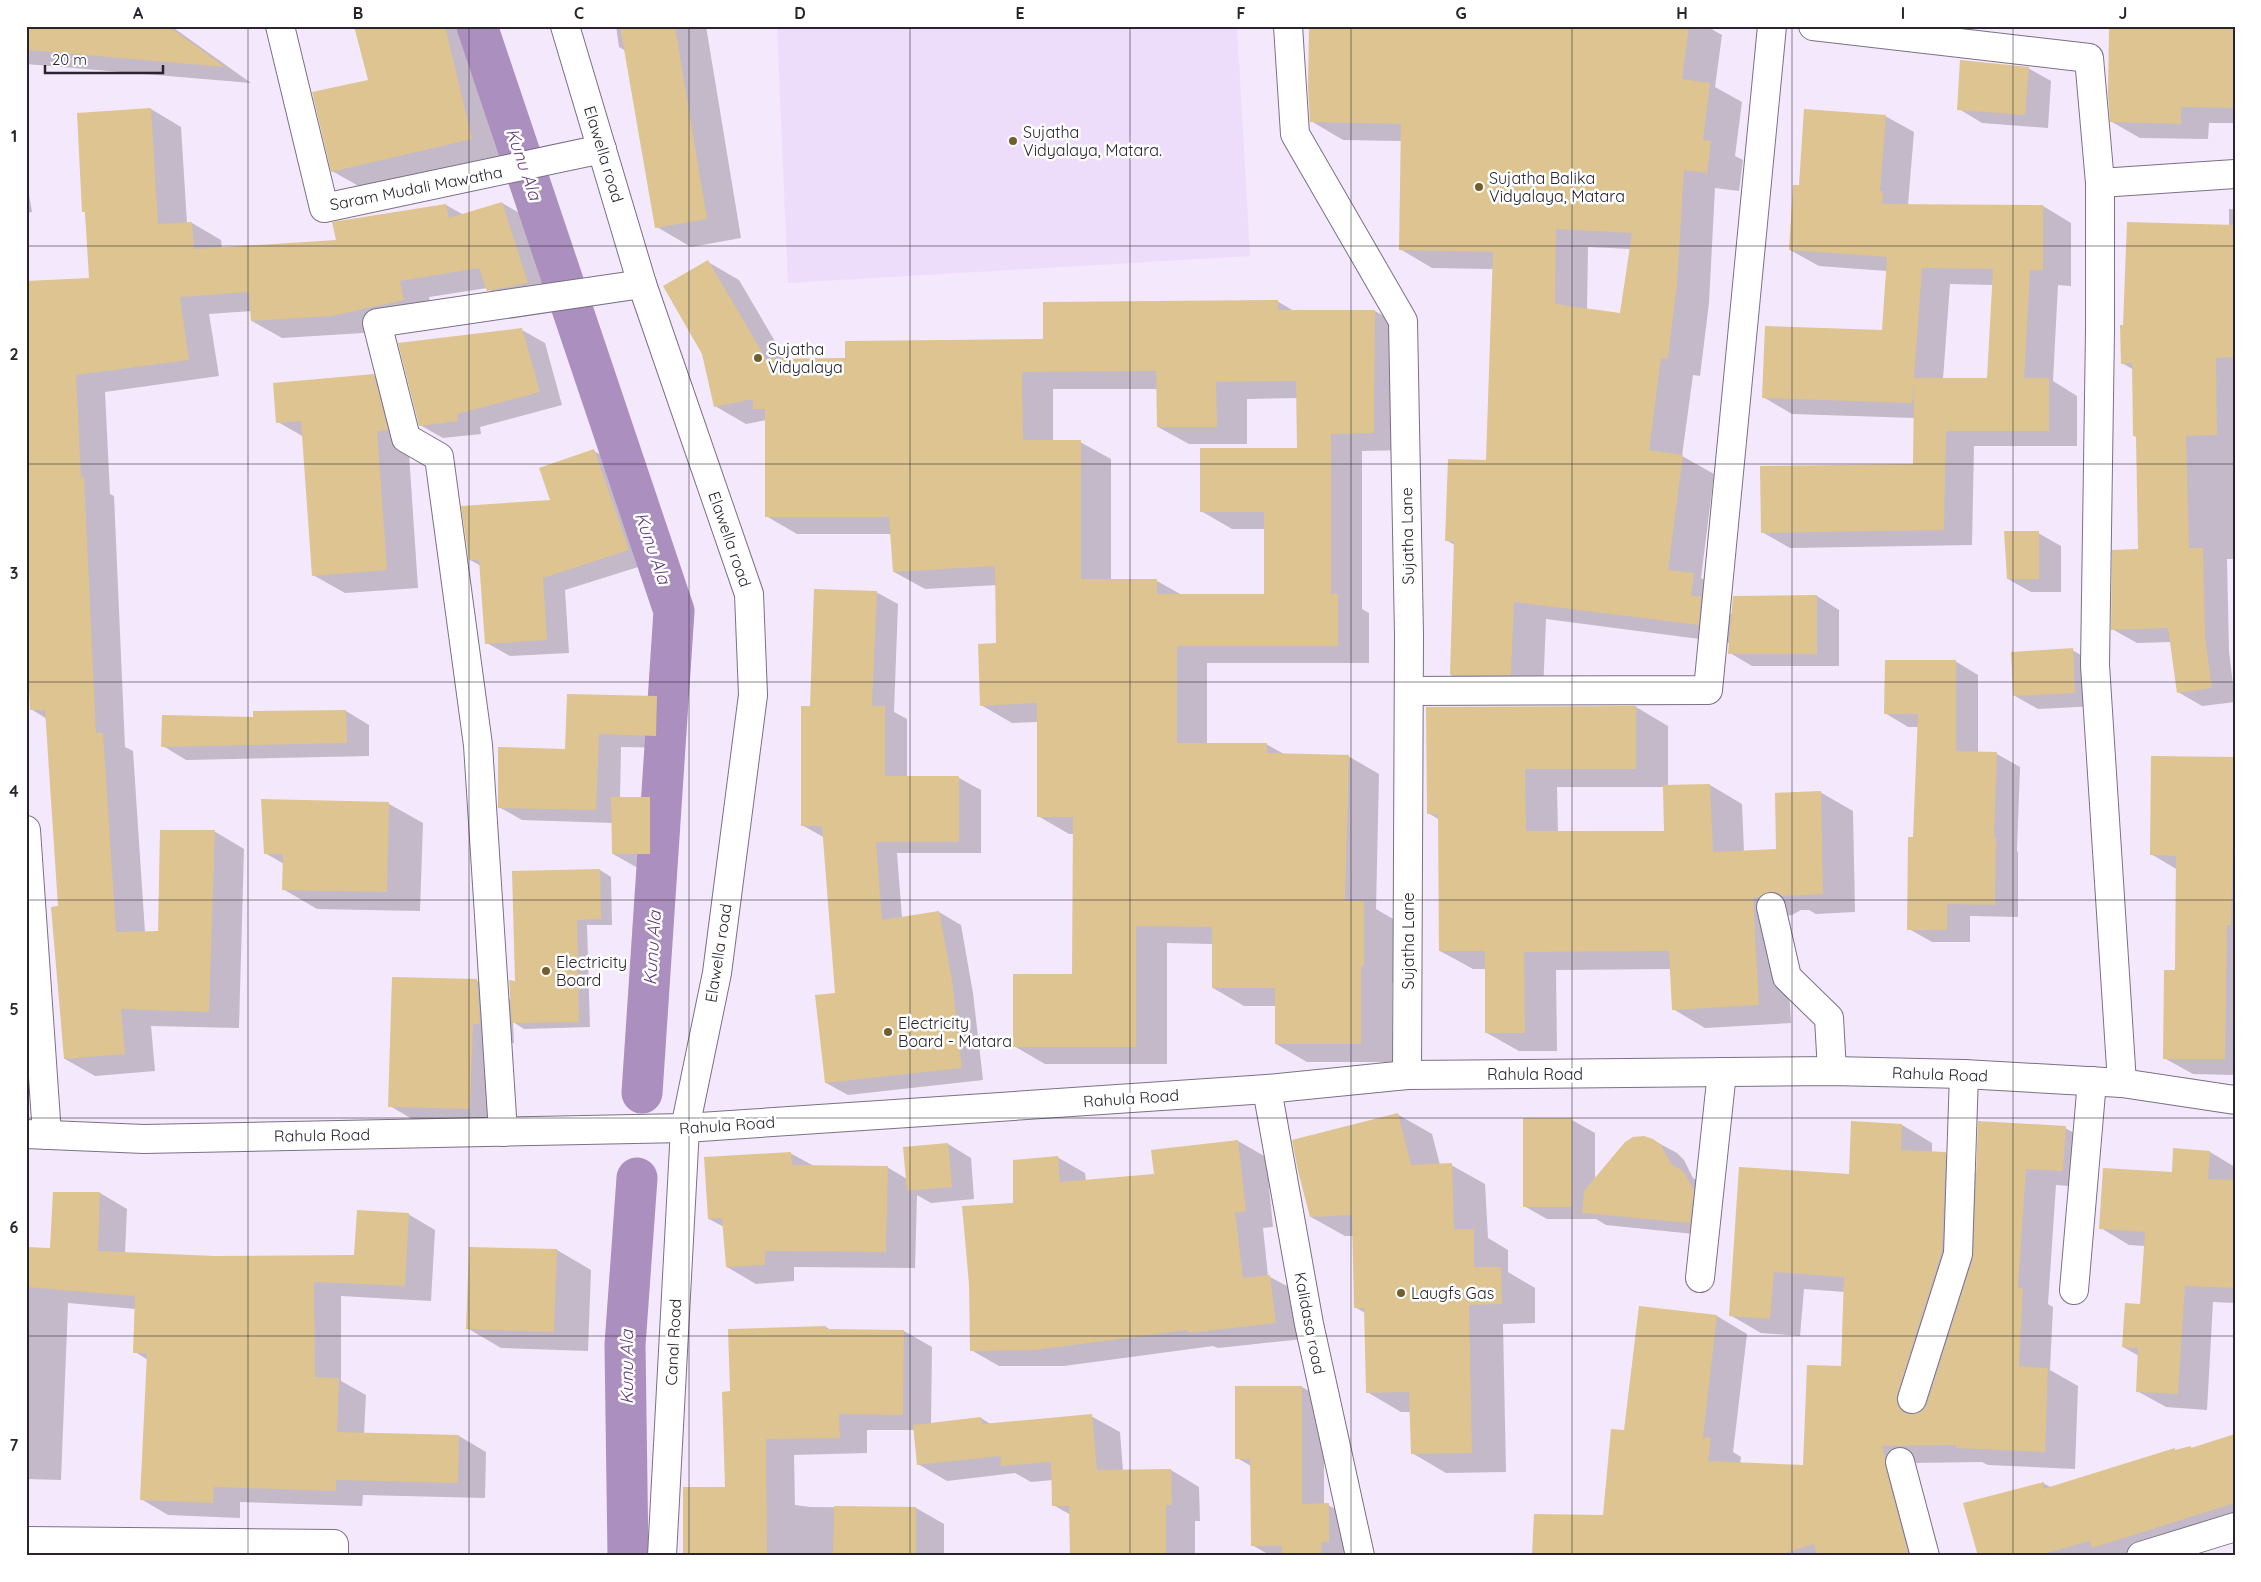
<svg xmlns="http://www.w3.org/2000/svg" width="2261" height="1582" font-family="Quicksand,sans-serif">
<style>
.built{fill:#eedcfb}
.shadow{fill:#0003;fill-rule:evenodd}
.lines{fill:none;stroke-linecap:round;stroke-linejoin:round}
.canal{stroke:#ab8fbe;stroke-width:41}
.building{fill:#ddc490;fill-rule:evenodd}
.minor-casing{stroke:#7c7085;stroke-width:30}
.major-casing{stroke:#7c7085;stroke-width:30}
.minor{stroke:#fff;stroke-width:28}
.major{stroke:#fff;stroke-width:28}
.grid{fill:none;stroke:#29242d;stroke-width:1;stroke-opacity:0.55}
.poi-dot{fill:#735d2d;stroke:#fff;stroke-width:2}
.labels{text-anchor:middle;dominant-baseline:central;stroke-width:5;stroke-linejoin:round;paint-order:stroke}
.poi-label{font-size:16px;fill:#29242d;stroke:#fff;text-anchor:start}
.street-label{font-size:16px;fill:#29242d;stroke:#fff}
.water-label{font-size:18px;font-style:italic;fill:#643f7b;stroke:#fff}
.neatline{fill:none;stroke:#29242d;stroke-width:2}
.grid-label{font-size:16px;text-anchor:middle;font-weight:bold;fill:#29242d}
</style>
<rect width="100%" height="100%" fill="#f4e8fc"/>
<path class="built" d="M777,26H1237L1250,256L788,283Z"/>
<g class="shadow">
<path d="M26,26H171L251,83L26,64Z"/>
<path d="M355,26H486L490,40L474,45L501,156L362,188L332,171L370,80Z"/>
<path d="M616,26H706L741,238L691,247L657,227L626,51L619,47Z"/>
<path d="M1310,26H1706L1722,35L1715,87L1742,102L1735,156L1743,160L1739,191L1715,188L1709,303L1700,376L1693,375L1682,456L1714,474L1701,578L1725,593L1723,610L1733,615L1817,596L1839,610V666H1752L1730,653V643L1546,619L1543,693H1484L1451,675L1455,545L1446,540L1487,462L1493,269L1432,268L1400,249L1402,141L1343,140L1311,121ZM1588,247L1631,249L1621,314L1587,310Z"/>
<path d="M2235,26V123H2209L2208,139L2140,138L2112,122Z"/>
<path d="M2028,68L2051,81L2048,128L1982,123L1959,109Z"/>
<path d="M151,109L181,127L187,223H192L221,240L222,249L337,241L446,205L464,215L502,203L532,220L557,300L518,308L487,288L429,297L433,317L363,333L282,338L252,321V311L209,314L219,376L105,392L110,494L114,496L125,747L133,751L145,932H159L214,831L244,849L239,1028L151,1026L155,1071L95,1076L65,1059L59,908L47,719L31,709L26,604L91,280L85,212L84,211L78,114Z"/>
<path d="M1885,116L1914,132L1908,205L2043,206L2071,223V286L2058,285L2053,381L2077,396V446H1974L1972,545L1790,548L1762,532L1914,465L1915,418L1792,414L1763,397L1883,331L1887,271L1819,266L1790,250L1800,187ZM1950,284L1993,285L1988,379H1943Z"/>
<path d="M26,178L32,212L26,213Z"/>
<path d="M2229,209H2235V559H2227L2229,651L2235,702L2202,706L2178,692L2171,642L2137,643L2112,629L2140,550L2138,438L2134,436V370L2122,363L2229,226Z"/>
<path d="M708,262L739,280L786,360L846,359L1044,341L1277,301L1294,311H1375L1406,329L1405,450L1362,451V609L1369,613V663H1207V744H1266L1284,754L1348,756L1379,774L1376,909L1395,920V983H1392V1062H1307L1276,1044V1006H1244L1213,988V944L1167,943V1064H1045L1014,1046L1073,975L1074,834H1069L1038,816V722L1012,723L981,705L997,644V585L925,589L894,572L892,534H797L766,516V420L746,424L715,406ZM1053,389H1157L1158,427L1189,444H1247V399L1298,398V449L1201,511L1232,529H1265V595H1182L1157,581H1111V459L1080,442H1053Z"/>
<path d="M522,330L545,343L562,405L480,427L481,434L443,438L420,425Z"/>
<path d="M374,376L405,394L418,588L345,593L313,575L304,437L278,422Z"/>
<path d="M594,451L617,464L651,563L565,590L569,653L510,656L487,643L481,566L470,560L551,501Z"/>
<path d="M2038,533L2061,546V592H2031L2008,579Z"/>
<path d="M876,592L898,604L894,712L907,719V778H959L981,790V853H897L902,918L939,912L961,925L973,993L983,1080L848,1095L826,1083L836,994L825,838L802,825L811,707Z"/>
<path d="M2072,650L2095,663L2097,706L2038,709L2015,696Z"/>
<path d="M1955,661L1978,675V753L1997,754L2020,767L2017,851L2018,852V917L1970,916V942H1932L1909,929L1919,727H1908L1885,713Z"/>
<path d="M568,695L657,697L680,710L679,748L621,747L620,798H649L672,811L673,866L636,867L613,854V823L522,820L499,807L566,750Z"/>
<path d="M1636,707L1668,726V786L1710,785L1742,804L1744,852L1778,850L1820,792L1853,811L1855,912L1816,914L1809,910H1801L1792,915L1785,916L1791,1023L1705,1028L1673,1009L1671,969L1556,970L1557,1051H1519L1487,1033L1486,969H1473L1440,951V820L1428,813ZM1557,787H1664L1666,832H1558Z"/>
<path d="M346,711L369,725V756L186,760L163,746L254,718Z"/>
<path d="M2235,752V1075L2193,1074L2164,1058L2176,971L2178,870L2151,854L2235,758Z"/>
<path d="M389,804L423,823L420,911L317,909L283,889L284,864L265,853Z"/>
<path d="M600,870L611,877L612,925H587L590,1027L524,1029L513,1022L514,1043H506L504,1128L424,1126L390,1106L393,978L477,981L511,1000L516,982Z"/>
<path d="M1397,1114L1432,1134L1440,1165H1451L1485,1184L1488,1238L1508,1250V1272L1535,1288V1323L1503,1324L1506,1472L1446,1473L1412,1453L1411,1412H1401L1367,1392L1365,1313L1355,1307L1354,1236H1345L1311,1217Z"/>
<path d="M1572,1120L1595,1133V1180L1653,1140L1677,1153L1684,1160L1693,1178L1706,1185L1713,1236L1606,1225L1596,1219H1547L1524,1206Z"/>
<path d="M1902,1125L1932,1143V1153H1945L1977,1172L2065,1128L2096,1145L2093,1188L2056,1185L2048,1304L2053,1307L2050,1370L2078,1386L2075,1469L1988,1465L1982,1462L1912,1463L1934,1556H1534L1604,1516L1626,1431L1717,1316L1747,1334L1733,1452L1741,1457L1740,1464L1804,1466L1842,1368L1845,1292L1804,1289L1800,1336L1761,1333L1730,1315L1850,1175Z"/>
<path d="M1238,1141L1266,1157L1273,1227L1263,1228L1268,1276L1298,1292L1303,1339L1218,1348L1213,1346L1064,1366H999L971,1350L1014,1204L1057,1157L1085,1173L1086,1181L1155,1175Z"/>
<path d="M948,1144L971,1158L974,1199L931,1203L917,1195L915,1268L794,1267V1281L756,1284L727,1267L724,1227L709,1219L790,1153L814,1166L887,1167L907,1179Z"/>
<path d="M2210,1152L2235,1167V1303L2213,1302L2207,1410L2166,1407L2137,1391L2139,1356L2123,1347L2142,1305L2145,1246L2129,1245L2101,1228L2173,1174Z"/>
<path d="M100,1193L127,1209L125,1253L215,1257L355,1256L408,1214L435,1230L431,1301L341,1296V1381L366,1395L364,1434L459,1436L486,1452L485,1498L363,1495L362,1506L240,1502V1518L168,1515L141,1499L148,1360L135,1352L136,1309L68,1303L61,1480L26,1479V1248L51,1250Z"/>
<path d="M557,1250L591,1270L588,1351L501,1348L467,1328Z"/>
<path d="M826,1327L831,1330L904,1331L932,1347L931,1424L981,1418L992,1425L1091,1416L1120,1432L1123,1471L1171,1470L1199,1487L1200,1521H1195V1556H1071V1515L1053,1505V1480L1031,1482L1015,1473L947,1481L918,1464L914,1430H867V1453L794,1455L795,1505L810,1507L916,1508L944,1524V1556H684L726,1488L731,1393Z"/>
<path d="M1302,1387L1324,1400V1505H1328L1351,1518L1352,1554L1271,1556L1252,1545L1251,1466L1237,1458Z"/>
<path d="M2235,1435V1522L2126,1556H1979L2043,1483L2052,1488L2175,1450L2177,1451L2190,1447L2193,1449Z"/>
</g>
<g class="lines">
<g class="canal">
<path d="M477,26L674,611L642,1093"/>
<path d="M628,1556L625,1345L637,1178"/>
</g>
</g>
<g class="building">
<path d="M26,26H168L225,67L26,50Z"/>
<path d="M354,26H445L472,139L331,172L312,92L368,80Z"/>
<path d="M620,26H675L707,219L655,228Z"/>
<path d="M1309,26H1689L1682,79L1710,83L1703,140L1711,141L1707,173L1684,170L1677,284L1668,358H1661L1649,450L1683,455L1668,570L1694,573L1691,596H1701L1699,625L1514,602L1511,675H1450L1454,541H1445L1448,459L1486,460L1493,252L1399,250L1401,124L1310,122L1308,88ZM1556,229L1632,233L1620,313L1555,304Z"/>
<path d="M2109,26H2235V108L2181,107V124L2110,122L2108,93Z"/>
<path d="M1960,60L2029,67L2025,115L1957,110Z"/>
<path d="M151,108L158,224L192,222L194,249L336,240L332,222L446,204L449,218L502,202L528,283L487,291L479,268L400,281L404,300L332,316L251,321L249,292L180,297L189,360L76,375L81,477H84L96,733H103L116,932L158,931L160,830H215L209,1012L121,1009L125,1054L64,1059L51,907L58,906L45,710H30L26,632V281L89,278L85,212H82L77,113Z"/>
<path d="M1804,109L1886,115L1880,191H1883L1882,204L2043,205V270H2030L2024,378H2049V431H1946L1944,530L1761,533L1760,466L1913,464L1914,384L1912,403L1762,398L1765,326L1882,330L1887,257L1789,250L1793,185H1799ZM1922,268L1993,269L1987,378H1914Z"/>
<path d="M2127,222L2235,225V357L2216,358L2217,435L2186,436L2189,548H2203L2205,637L2212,688L2177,693L2168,628L2111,630L2112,550L2138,549L2136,436H2133L2132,363L2121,364L2120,325H2123Z"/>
<path d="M708,260L766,359L845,358V341L1043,339V302L1278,300V310H1375L1374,433L1331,434V594H1338V646H1177V743H1267V753L1349,755L1345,901H1364V966H1361V1044H1275V988H1212V927L1136,926V1047H1013V974H1072L1073,817H1037V703L980,706L978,644L996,643L995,566L893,572L889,517H765V409H753V399L714,407L702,354L663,286ZM1156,371L1157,427H1217L1216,382L1296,381L1297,448H1200V512H1264V594H1157V579H1081V440H1023L1022,372Z"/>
<path d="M522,328L540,392L457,414L458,421L419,426L398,343Z"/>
<path d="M374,374L388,430L377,431L387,570L312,576L301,421L276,423L273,383Z"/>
<path d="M594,449L629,550L543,578L547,640L485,644L479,560H469L461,506L550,500L539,468Z"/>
<path d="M2004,531H2039V579H2007Z"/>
<path d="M814,589L877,591L872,706H885V776H959V842H876L882,920L939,911L952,980L962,1068L825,1083L815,995L835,993L822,826H801V706H810Z"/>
<path d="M1817,595V654H1728L1733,596Z"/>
<path d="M2073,648L2075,693L2013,696L2011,652Z"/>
<path d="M1885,660H1956V751L1997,752L1994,838H1996L1995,905L1947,904V930H1907L1908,837H1913L1918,714H1884Z"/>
<path d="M567,694L657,696L656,736L599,734L596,810L498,808V747L565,749Z"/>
<path d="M1636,706V769H1525L1526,831H1664L1663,785L1710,784L1713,852L1776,849L1775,793L1821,791L1823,894L1782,896L1776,892H1768L1759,897L1753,898L1759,1005L1672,1010L1669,951L1524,952L1525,1033H1485V951H1439L1438,814H1427L1426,707Z"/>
<path d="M346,710L347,743L161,747L162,715L253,717V711Z"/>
<path d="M2151,756L2235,757L2231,925H2227L2225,1059H2163L2164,970H2175L2176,856L2150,855Z"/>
<path d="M611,797H650V854H612Z"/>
<path d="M261,799L389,802L387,892L282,890L283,854H264Z"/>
<path d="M600,869L601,919L577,920L579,1022L512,1023L509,980L515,981L512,871Z"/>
<path d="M392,977L477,979L480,1024H473L470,1109L388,1107Z"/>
<path d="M1398,1113L1411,1165L1452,1163L1454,1229H1474V1267H1501L1502,1304L1469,1305L1472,1453L1411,1454L1409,1392L1366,1393L1364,1308H1354L1352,1215L1310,1217L1298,1171L1292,1140Z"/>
<rect x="1523" y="1118" width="49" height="89"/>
<path d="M1851,1121L1902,1124L1901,1150L1946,1152L1942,1251L1897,1395V1403L1901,1410L1907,1414H1915L1922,1411L1927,1404L1973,1258L1978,1121L2066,1126L2063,1171L2026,1169L2018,1288H2023L2019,1366L2048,1368L2045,1452L1956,1448V1445L1882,1446L1885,1457V1466L1909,1556H1817L1814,1544L1776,1556H1532L1534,1514L1603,1515L1611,1429L1624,1430L1639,1306L1717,1315L1703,1437L1711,1438L1708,1461L1803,1465L1807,1365L1841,1366L1844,1277L1774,1272L1770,1319L1729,1316L1739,1167L1849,1174Z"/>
<path d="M1644,1136L1653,1139L1661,1145L1671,1164L1683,1171L1694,1190L1690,1223L1582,1213L1584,1191L1625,1142L1633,1137Z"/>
<path d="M1238,1140L1246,1211L1235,1213L1243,1278L1270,1275L1276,1323L1189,1333L1188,1330L1035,1350L970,1351L969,1284L962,1206L1013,1203V1160L1058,1156L1060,1182L1154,1174L1151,1150Z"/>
<path d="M948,1143L952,1187L907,1191L903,1147Z"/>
<path d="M2173,1148L2210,1151L2208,1179L2235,1180V1288L2185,1286L2178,1394L2136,1392L2138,1348L2122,1347L2125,1303L2140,1304L2145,1232L2099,1229L2103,1168L2172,1172Z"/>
<path d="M791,1152L792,1165L888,1166L886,1252L765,1251V1265L726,1267L722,1218L708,1219L704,1157Z"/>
<path d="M53,1192H100L98,1251L215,1256L354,1255L357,1210L409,1213L405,1286L314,1282L315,1377L339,1378L337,1432L459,1435L458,1483L336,1480V1491L214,1487L213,1503L140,1500L147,1353H133L135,1296L26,1287V1247L50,1248Z"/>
<path d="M469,1247L557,1249L554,1332L466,1329Z"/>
<path d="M826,1326V1329L904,1330L903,1415L839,1414L840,1438L766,1439L767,1556H683V1487H725L722,1392L730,1391L728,1329Z"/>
<path d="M1235,1386H1302V1504L1329,1503V1542H1321L1322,1556H1282V1546H1251L1250,1459H1235Z"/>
<path d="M1092,1414L1097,1470L1171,1469L1172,1505H1166V1556H1070L1069,1506H1052L1051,1462L1001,1466L1000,1456L917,1465L913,1425L981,1417L982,1424Z"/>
<path d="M2235,1434V1503L2092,1548L2090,1541L2036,1556H1978L1963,1503L2044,1482L2043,1489L2175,1448V1450L2191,1446V1448Z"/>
<path d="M834,1506L916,1507V1556H833Z"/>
</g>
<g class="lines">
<g class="minor-casing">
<g id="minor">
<path d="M280,26L324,208L602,149"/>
<path d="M565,26L642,284L749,594L753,695L717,973L685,1128L662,1556"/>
<path d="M1288,26L1295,134L1403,321L1409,635L1407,1075"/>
<path d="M1813,26L2089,58L2100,183V330L2095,665L2122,1083"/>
<path d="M2100,183L2235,174"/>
<path d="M1409,691L1708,690L1772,26"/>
<path d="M26,830L47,1135"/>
<path d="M1771,907L1787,977L1829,1018L1832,1071"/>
<path d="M1267,1089L1309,1324L1360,1556"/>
<path d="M503,1132L478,745L439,457L406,438L377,323L642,284"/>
<path d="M1700,1278L1722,1072"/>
<path d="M2074,1290L2092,1081"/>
<path d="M1912,1399L1958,1254L1964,1074"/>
<path d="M1900,1462L1925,1556"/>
<path d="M26,1541L334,1544V1556"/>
<path d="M2141,1556L2235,1527"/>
</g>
</g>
<g class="major-casing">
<path id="major" d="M26,1134L144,1139L685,1128L1267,1089L1407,1075L1832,1071L1964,1074L2122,1083L2235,1100"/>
</g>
<use href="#minor" class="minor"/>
<use href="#major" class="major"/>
</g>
<path class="grid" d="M248,26V1556M469,26V1556M689,26V1556M910,26V1556M1130,26V1556M1351,26V1556M1572,26V1556M1792,26V1556M2013,26V1556M26,246H2235M26,464H2235M26,682H2235M26,900H2235M26,1118H2235M26,1336H2235"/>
<g class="poi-dot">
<circle cx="1013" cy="141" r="5"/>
<circle cx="1479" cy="187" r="5"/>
<circle cx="758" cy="358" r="5"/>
<circle cx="546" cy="971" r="5"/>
<circle cx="888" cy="1032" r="5"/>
<circle cx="1401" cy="1293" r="5"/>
</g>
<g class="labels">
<g class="poi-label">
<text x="1023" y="132">Sujatha<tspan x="1023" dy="18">Vidyalaya, Matara.</tspan></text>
<text x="1489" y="178">Sujatha Balika<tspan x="1489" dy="18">Vidyalaya, Matara</tspan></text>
<text x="768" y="349">Sujatha<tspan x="768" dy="18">Vidyalaya</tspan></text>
<text x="556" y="962">Electricity<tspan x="556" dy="18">Board</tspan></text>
<text x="898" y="1023">Electricity<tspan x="898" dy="18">Board - Matara</tspan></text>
<text x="1411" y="1293">Laugfs Gas</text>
</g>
<g class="street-label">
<text transform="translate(604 154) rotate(73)">Elawella road</text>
<text transform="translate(416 188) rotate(-11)">Saram Mudali Mawatha</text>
<text transform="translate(1407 536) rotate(-91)">Sujatha Lane</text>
<text transform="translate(730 539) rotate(71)">Elawella road</text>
<text transform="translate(1408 941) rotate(-90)">Sujatha Lane</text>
<text transform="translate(718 953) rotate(-81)">Elawella road</text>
<text x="1535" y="1074">Rahula Road</text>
<text transform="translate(1940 1074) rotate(2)">Rahula Road</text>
<text transform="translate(1131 1098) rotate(-4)">Rahula Road</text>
<text transform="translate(727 1125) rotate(-4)">Rahula Road</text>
<text transform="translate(322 1135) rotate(-1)">Rahula Road</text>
<text transform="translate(1310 1323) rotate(79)">Kalidasa road</text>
<text transform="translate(673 1342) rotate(-87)">Canal Road</text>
</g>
<g class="water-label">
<text transform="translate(524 164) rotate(71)">Kunu Ala</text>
<text transform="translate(653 548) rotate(71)">Kunu Ala</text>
<text transform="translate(652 948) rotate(-86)">Kunu Ala</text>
<text transform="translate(626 1367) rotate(-90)">Kunu Ala</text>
</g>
</g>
<rect width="2261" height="1582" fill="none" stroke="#ffffff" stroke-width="55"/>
<path d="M45 65v8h118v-8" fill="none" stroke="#29242d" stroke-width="2.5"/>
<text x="52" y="65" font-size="15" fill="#29242d" stroke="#ffffff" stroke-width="4" paint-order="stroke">20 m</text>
<rect x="28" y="28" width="2206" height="1526" class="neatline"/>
<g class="grid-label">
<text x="138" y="19">A</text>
<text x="358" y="19">B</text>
<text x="579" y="19">C</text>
<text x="800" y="19">D</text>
<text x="1020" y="19">E</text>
<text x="1241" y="19">F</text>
<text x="1461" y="19">G</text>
<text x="1682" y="19">H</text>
<text x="1903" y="19">I</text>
<text x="2123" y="19">J</text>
<text x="14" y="142">1</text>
<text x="14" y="360">2</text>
<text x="14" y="579">3</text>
<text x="14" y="797">4</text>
<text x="14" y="1015">5</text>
<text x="14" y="1233">6</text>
<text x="14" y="1451">7</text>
</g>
</svg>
